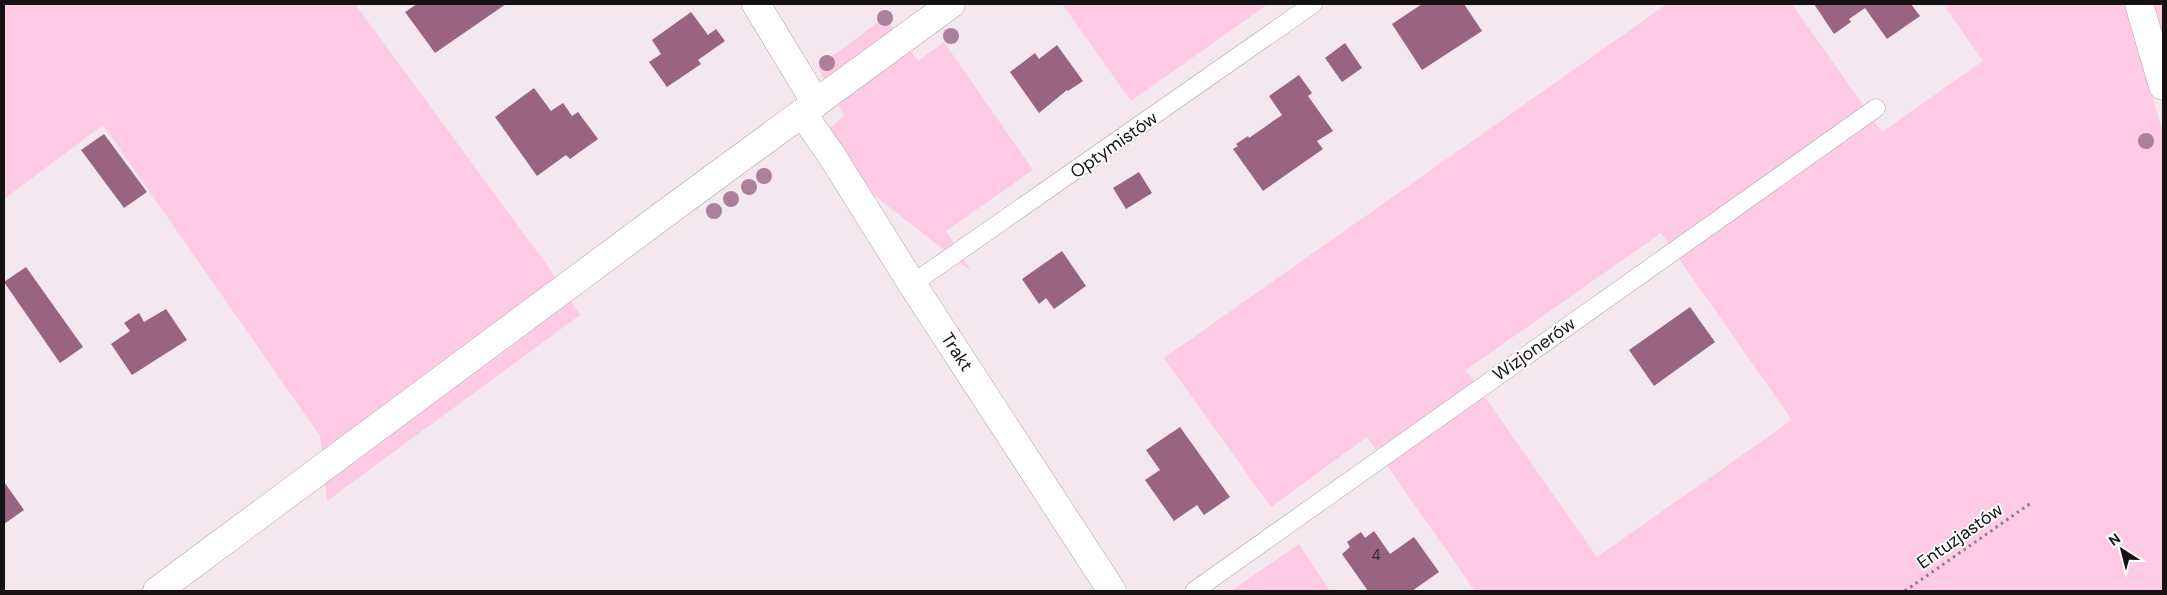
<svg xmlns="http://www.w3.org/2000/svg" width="2167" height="595" font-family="'DM Sans',sans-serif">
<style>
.green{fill:#fecae4;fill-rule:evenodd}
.building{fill:#98647f}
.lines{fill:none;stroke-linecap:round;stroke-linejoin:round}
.lane-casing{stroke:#ada0a7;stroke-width:19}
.street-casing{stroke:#ada0a7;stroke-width:29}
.secondary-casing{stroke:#ada0a7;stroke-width:29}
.path{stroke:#898085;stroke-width:3;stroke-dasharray:2.5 4;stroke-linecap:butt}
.lane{stroke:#fff;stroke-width:18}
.street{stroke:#fff;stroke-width:28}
.secondary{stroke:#fff;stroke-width:28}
.tree{fill:#ab8099}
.labels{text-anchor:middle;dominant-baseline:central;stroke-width:4;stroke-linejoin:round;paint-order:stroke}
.number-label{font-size:15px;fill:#36262f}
.street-label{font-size:18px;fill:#161214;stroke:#fff}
</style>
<rect width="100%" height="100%" fill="#f5e7ee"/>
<g class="green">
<path d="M4,4H355L549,268L580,315L327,501L320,436L103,125L4,199Z"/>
<path d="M1062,4H1268L1131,101Z"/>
<path d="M1667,4H1792L1882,132L1983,61L1943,4H2125L2163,133V591H1475L1367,437L1271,507L1164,358ZM1661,233L1792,420L1597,557L1466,370Z"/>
<path d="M2154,4H2163V34Z"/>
<path d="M885,17L918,61L944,42L1033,170L946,231L971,271L810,145L844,116L818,67Z"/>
<path d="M1299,544L1330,591H1231Z"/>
</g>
<g class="building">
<path d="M417,4H506L435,53L405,12Z"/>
<path d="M1422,4H1464L1482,31L1422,70L1392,24Z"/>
<path d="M1814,4H1911L1920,16L1887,39L1865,8L1849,19L1851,22L1834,34Z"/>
<path d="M691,12L708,35L716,29L725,41L698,60L701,64L667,87L649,62L661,54L652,40Z"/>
<path d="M1345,43L1362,68L1342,82L1325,58Z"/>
<path d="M1057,45L1083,81L1068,91L1067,90L1039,113L1010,72L1035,53L1039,59Z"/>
<path d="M1299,75L1312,93L1308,96L1333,131L1317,141L1323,149L1263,191L1233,149L1238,146L1236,144L1248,136L1249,138L1282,115L1269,96Z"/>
<path d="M534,88L551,111L563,103L572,116L578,112L598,139L570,159L566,155L537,176L495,117Z"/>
<path d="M104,134L147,192L124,208L81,150Z"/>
<path d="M1139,172L1152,193L1126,209L1113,188Z"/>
<path d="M1062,251L1086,286L1054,309L1046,298L1039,304L1022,279Z"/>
<path d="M26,267L83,347L60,363L4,282Z"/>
<path d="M1690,307L1715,342L1654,386L1629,350Z"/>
<path d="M166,309L187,340L132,375L111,344L130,331L124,323L139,313L144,322Z"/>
<path d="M1180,427L1230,497L1204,515L1197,505L1174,521L1145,480L1160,470L1146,450Z"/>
<path d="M4,482L24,510L4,524Z"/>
<path d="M1374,531L1390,554L1414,537L1439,572L1412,591H1368L1342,554L1350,547L1347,542L1361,532L1365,538Z"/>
</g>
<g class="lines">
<g class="lane-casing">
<g id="lane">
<path d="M912,284L1313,4"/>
<path d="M1194,591L1876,108"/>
</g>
</g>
<g class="street-casing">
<g id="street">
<path d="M756,4L816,103"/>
<path d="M802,113L832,156L912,284L1112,591"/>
</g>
</g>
<g class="secondary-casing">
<g id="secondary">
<path d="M2139,4L2163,86"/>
<path d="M157,591L678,204L951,4"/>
</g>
</g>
<path class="path" d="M1905,591L2031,503"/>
<use href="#lane" class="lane"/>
<use href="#street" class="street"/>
<use href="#secondary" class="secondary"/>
</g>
<g class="tree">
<circle cx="885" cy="18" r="8"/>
<circle cx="951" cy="36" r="8"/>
<circle cx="827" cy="63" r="8"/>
<circle cx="2146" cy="141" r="8"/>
<circle cx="764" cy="176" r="8"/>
<circle cx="749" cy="187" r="8"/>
<circle cx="731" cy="199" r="8"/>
<circle cx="714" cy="211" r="8"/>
</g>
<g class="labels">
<g class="number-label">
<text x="1376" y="555">4</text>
</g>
<g class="street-label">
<text transform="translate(1114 145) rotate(-35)">Optymistów</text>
<text transform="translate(1534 349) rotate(-35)">Wizjonerów</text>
<text transform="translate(957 352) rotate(57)">Trakt</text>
<text transform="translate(1960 536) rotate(-35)">Entuzjastów</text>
</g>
</g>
<rect width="2167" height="595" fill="none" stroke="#161214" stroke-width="10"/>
<g transform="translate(2122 550) rotate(324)" stroke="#ffffff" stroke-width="4" paint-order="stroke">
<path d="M0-4L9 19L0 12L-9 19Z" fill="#161214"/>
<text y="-8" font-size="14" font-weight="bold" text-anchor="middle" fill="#161214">N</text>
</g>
</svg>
